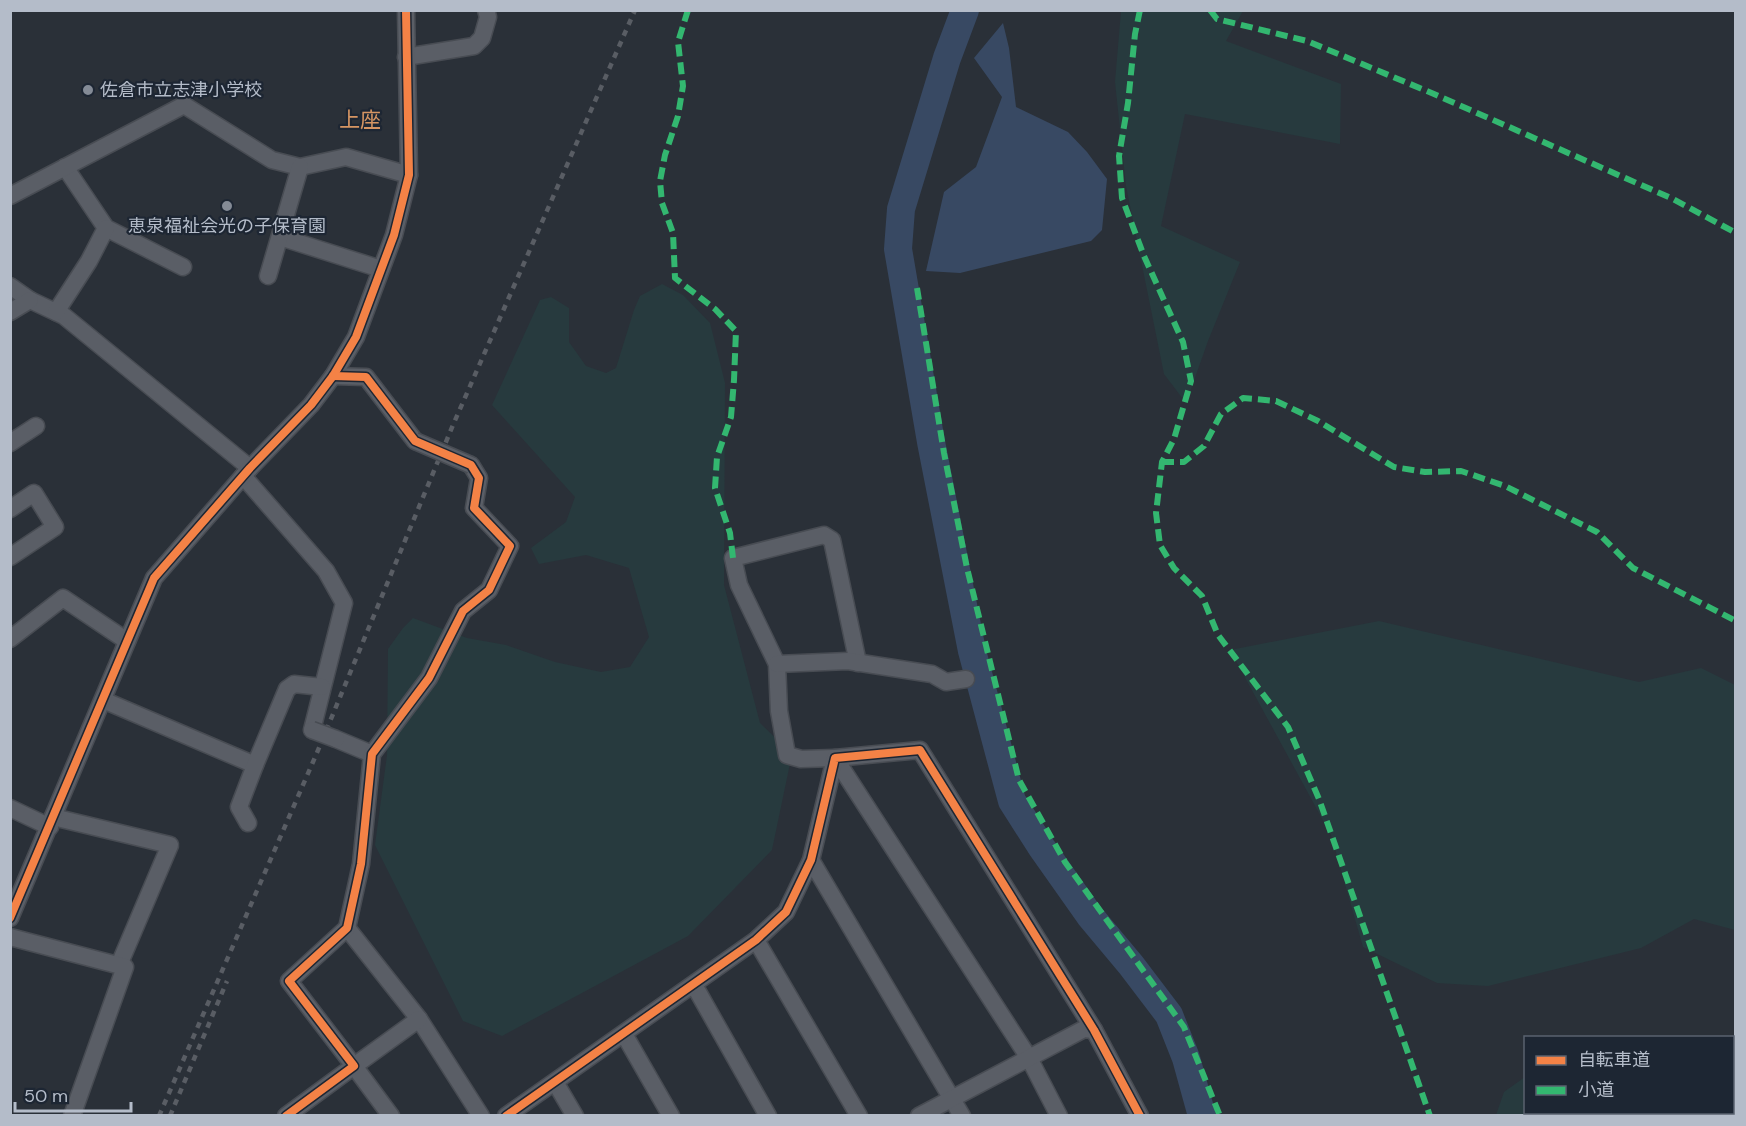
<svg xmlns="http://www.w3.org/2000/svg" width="1746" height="1126" font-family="'DM Sans','Noto Sans JP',sans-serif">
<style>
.green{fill:#273a3e}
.water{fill:#384963}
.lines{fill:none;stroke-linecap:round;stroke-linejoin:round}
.river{stroke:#384963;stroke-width:28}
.minor-casing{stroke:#484c53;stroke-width:19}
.minor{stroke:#5a5e66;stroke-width:16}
.rail{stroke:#595d64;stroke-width:4.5;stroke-dasharray:6 6;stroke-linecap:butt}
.minor-bridge-casing{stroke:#484c53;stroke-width:19;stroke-linecap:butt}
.minor-bridge{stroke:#5a5e66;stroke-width:16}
.quiet{stroke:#33b770;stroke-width:6;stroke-dasharray:12 6;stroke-linecap:butt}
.cycleway-casing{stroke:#1d2633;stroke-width:11}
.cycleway{stroke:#f48246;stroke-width:8}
.poi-dot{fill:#848b96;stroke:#1d2633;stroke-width:2}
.labels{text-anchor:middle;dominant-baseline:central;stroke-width:4.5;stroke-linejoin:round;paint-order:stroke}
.poi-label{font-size:18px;fill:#b4bcc9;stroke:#1d2633;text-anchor:start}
.quarter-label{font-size:21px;fill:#d59563;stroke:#1d2633}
</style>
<rect width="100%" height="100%" fill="#2a3038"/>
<g class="green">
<path d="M1121,11H1243L1226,41L1341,84L1340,144L1185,114L1161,226L1240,262L1208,341L1186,403L1164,374L1126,186L1115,82Z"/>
<path d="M662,284L683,295L710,323L725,383L724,585L760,723L792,754L772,850L688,936L502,1036L463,1021L375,845L387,755L388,649L403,628L413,618L467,638L506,645L555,662L601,672L630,667L649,637L629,568L586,555L539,564L531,548L566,522L575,497L492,405L540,300L551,297L569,308V342L586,366L606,373L616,368L634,310L640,296Z"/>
<path d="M1379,621L1639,682L1701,668L1735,685V930L1694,919L1641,948L1488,986L1437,983L1363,947L1331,835L1230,650Z"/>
<path d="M1733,1067L1735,1068V1115H1496L1504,1092L1525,1077L1526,1112H1732Z"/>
</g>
<path class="water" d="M1003,23L1009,48L1016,107L1068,132L1087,152L1107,179L1102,230L1091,241L960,273L926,271L944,192L976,167L1002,97L974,58Z"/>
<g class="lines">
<path class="river" d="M965,10L947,58L901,209L898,249L931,442L972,651L1012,801L1042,848L1090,916L1131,965L1169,1015L1186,1058L1202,1116"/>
<g class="minor-casing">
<g id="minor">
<path d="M406,57L474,46L482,38L488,17L486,10"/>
<path d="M65,167L106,228L183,267"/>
<path d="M10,196L184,105L272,160L300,167L346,157L409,175"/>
<path d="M280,237L381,269"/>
<path d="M268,276L300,167"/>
<path d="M10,286L30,300L64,316L250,468"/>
<path d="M10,312L30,300"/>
<path d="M56,312L89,261L106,228"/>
<path d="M333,376L366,377L415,441"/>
<path d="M10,443L36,426"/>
<path d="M243,476L326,571L344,603L312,730"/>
<path d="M10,509L34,493L55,527L10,557"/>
<path d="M10,639L63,598L127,641"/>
<path d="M858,663L832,540L824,535L733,558L739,585L777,664L779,711L787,755L801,759L835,758L1029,1058L1059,1116"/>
<path d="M777,664L848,661L932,674L946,682L966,679"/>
<path d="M103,700L255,765"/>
<path d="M336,739L372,754"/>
<path d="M10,808L50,827"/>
<path d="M53,817L170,845L119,965"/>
<path d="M248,823L239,807L255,765L287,689L294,684L322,687"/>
<path d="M811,860L962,1116"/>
<path d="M10,918L154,578L250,468L311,405L333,376L356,337L394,235L409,175L406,10"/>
<path d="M347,928L419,1019L481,1116"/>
<path d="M10,937L125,967L72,1116"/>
<path d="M756,940L859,1116"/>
<path d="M694,985L768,1116"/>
<path d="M624,1034L671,1116"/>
<path d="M555,1082L575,1116"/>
<path d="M286,1116L354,1066L289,981L347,928L361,864L372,754L429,678L463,611L489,590L510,546L474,508L479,478L471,465"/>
<path d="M391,1116L354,1066L419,1019"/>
<path d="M506,1116L756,940L786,912L811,860L835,758L920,750L1094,1030L1140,1116"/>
<path d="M919,1116L1084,1029L1094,1030"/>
</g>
</g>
<use href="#minor" class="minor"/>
<g class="rail">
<path d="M159,1116L316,755L453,425L635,10"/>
<path d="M170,1116L227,981"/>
</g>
<g class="minor-bridge-casing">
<g id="minor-bridge">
<path d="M415,441L471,465"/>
<path d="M312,730L336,739"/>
</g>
</g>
<use href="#minor-bridge" class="minor-bridge"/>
<g class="quiet">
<path d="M688,10L678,42L683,86L678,116L665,155L660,181L662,203L673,233L675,278L715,309L736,331L734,380L731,417L717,457L715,488L730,533L733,558"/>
<path d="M1140,10L1135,34L1128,103L1119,156L1122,198L1144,256L1183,342L1191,381L1174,439L1162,462L1156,513L1160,545L1174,568L1202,596L1218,635L1288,727L1319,799L1430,1116"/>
<path d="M1210,10L1217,19L1307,41L1434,94L1673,199L1736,233"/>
<path d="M917,288L944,453L967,568L1019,780L1065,862L1184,1027L1220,1116"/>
<path d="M1162,462H1184L1204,446L1221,414L1243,398L1276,401L1318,421L1394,467L1425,472L1461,471L1505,486L1597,532L1633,568L1736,621"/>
</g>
<g class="cycleway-casing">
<g id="cycleway">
<path d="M10,918L154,578L250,468L311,405L333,376L356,337L394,235L409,175L406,10"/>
<path d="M286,1116L354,1066L289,981L347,928L361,864L372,754L429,678L463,611L489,590L510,546L474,508L479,478L471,465L415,441L366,377L333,376"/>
<path d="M506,1116L756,940L786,912L811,860L835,758L920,750L1094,1030L1140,1116"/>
</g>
</g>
<use href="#cycleway" class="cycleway"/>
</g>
<g class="poi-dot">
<circle cx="88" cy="90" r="6"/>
<circle cx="227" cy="206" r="6"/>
</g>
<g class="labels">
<g class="poi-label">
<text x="100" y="90">佐倉市立志津小学校</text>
<text x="227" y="226" text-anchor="middle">恵泉福祉会光の子保育園</text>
</g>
<g class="quarter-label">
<text x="360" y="120">上座</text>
</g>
</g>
<rect width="1746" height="1126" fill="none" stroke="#b4bcc9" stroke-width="24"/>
<rect x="1524" y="1036" width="210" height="78" fill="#1d2633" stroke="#59626f" stroke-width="1.5"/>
<rect x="1536" y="1056" width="30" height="9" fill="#f48246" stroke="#59626f" stroke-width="1.5"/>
<text x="1578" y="1066" font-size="18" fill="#b4bcc9">自転車道</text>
<rect x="1536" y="1086" width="30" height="9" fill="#33b770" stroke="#59626f" stroke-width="1.5"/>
<text x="1578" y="1096" font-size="18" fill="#b4bcc9">小道</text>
<path d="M15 1102v9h116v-9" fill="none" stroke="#b4bcc9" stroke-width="3"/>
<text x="24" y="1102" font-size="18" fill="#b4bcc9" stroke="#1d2633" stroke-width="4.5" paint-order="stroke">50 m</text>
</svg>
